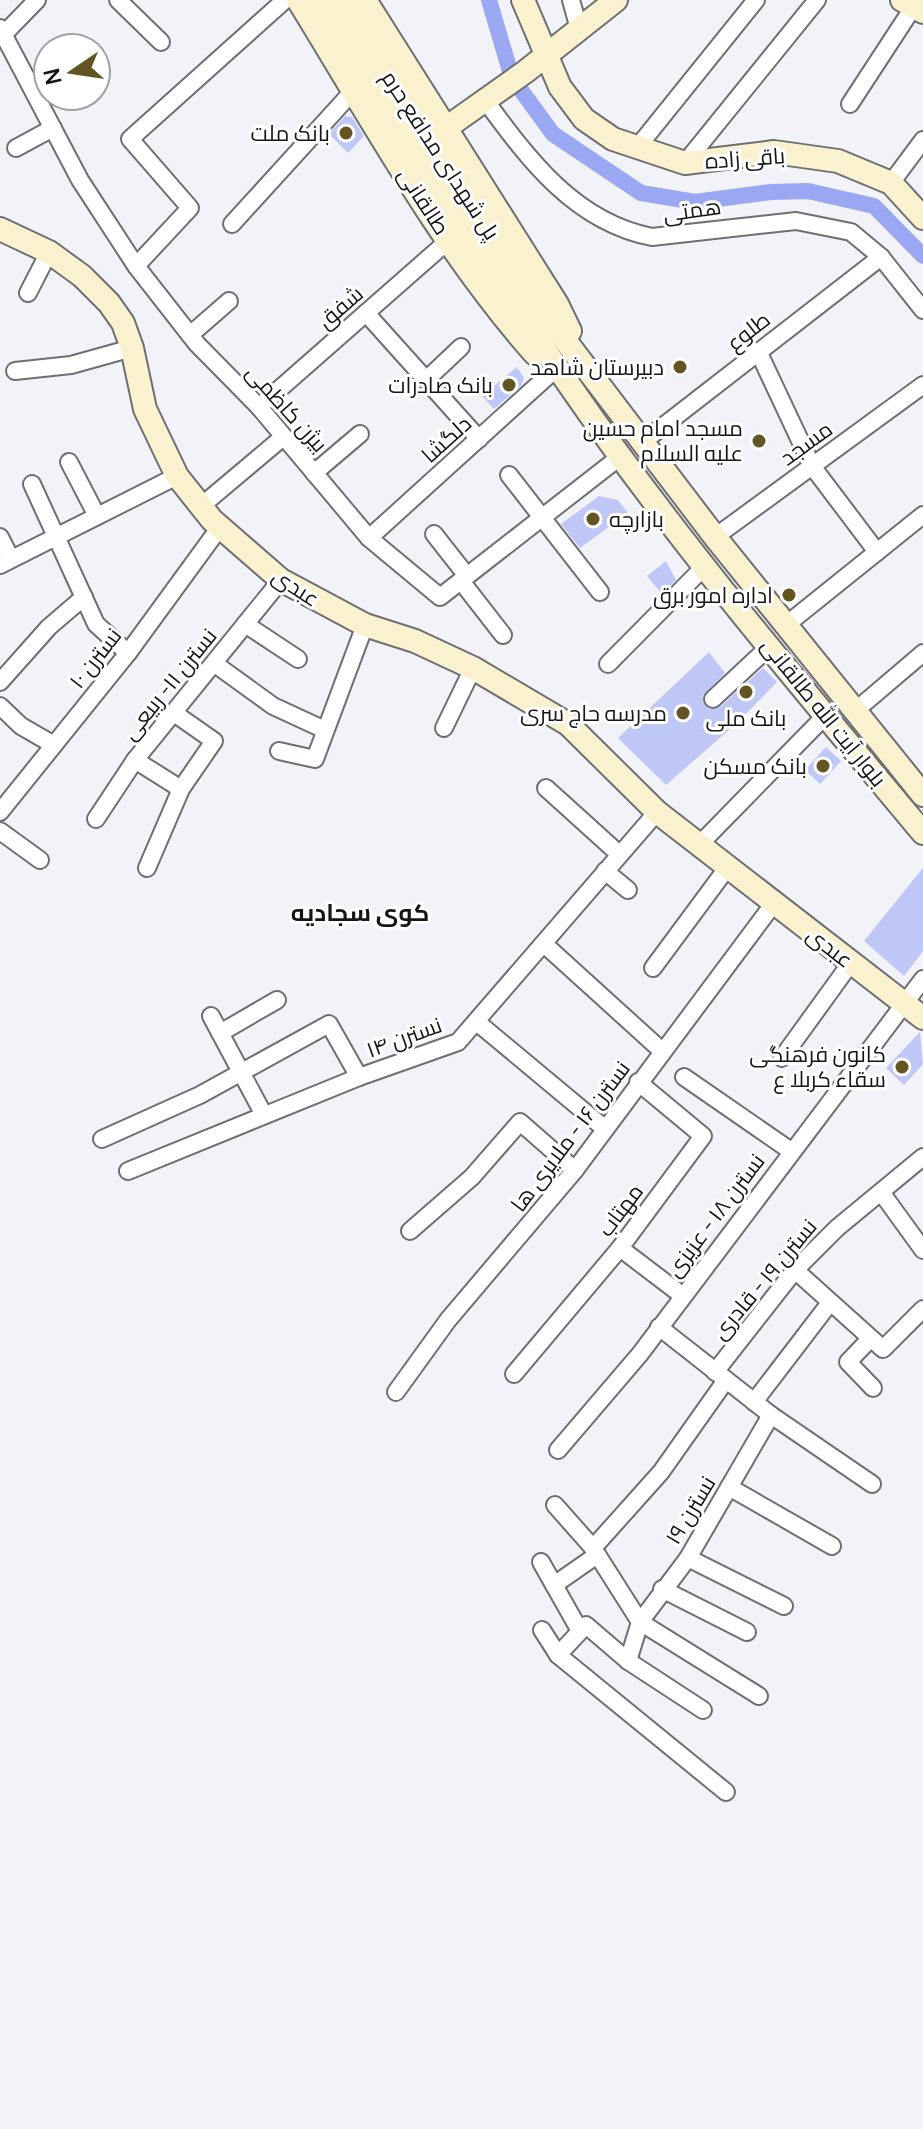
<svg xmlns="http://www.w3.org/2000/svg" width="923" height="2129" font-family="Manrope,Cairo,sans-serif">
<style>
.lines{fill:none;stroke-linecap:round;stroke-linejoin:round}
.canal{stroke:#9aa7f3;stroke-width:16}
.building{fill:#bec7f6}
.street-casing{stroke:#6e6f73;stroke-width:20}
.secondary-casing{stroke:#6e6f73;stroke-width:26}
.street{stroke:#fff;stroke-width:16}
.secondary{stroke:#faf1cf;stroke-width:22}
.poi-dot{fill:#635522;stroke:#fff;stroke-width:3}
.labels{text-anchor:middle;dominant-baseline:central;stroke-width:6;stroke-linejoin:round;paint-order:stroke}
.poi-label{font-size:22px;fill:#151517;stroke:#fff;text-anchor:end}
.street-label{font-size:22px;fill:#151517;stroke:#fff}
.neighbourhood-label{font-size:24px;font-weight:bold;fill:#151517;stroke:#fff}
</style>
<rect width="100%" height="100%" fill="#f2f3f8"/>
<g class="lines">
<path class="canal" d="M489,0L512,78L553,134L641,193L695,202L771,192L808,191L874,206L923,256"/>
</g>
<g class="building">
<path d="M345,116L352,117L364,136L348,153L329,134Z"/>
<path d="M517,367L524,378L521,386L494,409L482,396Z"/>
<path d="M599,496L618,500L628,513L580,548L561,524Z"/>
<path d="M666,561L676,580L662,594L647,576Z"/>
<path d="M709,652L725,673L703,695V702L709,709L720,707L763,668L777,682L738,722L666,785L618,738Z"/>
<path d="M826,747L841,761L820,784L805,770Z"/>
<path d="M923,868V951L904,976L864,941Z"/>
<path d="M920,1032L923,1064L904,1085L886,1068Z"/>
</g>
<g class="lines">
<g class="street-casing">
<g id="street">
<path d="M118,0L161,42"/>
<path d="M571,0L579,29"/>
<path d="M0,28L80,180L136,266L197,344L259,407L369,538L440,597L621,456"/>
<path d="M4,34L37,0"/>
<path d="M485,100C529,160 575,222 652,237L796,221L851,232L881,257L923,310"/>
<path d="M850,104L914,6"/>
<path d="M16,148L53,128"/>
<path d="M636,149L756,0"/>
<path d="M685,163L817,0"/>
<path d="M891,183L923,140"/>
<path d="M232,224L354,90"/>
<path d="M136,266L190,208L130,139L285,0"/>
<path d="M28,293L49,252"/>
<path d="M366,313L479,439"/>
<path d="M190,335L229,301"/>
<path d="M758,351L812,466L877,552"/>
<path d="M15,371L71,365L132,348"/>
<path d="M426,380L461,347"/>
<path d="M259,407L449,240"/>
<path d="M644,441L881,257"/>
<path d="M69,462L97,516"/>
<path d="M314,473L360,434"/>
<path d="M509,475L600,592"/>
<path d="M32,484L96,624L128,653"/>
<path d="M200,507L282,438"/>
<path d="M434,534L467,576"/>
<path d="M0,537L11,559"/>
<path d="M715,537L923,385"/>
<path d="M369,538L551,373"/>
<path d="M0,565L177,476"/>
<path d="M461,581L503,635"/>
<path d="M245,624L298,659"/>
<path d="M786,625L923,515"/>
<path d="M215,664L273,706L325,730"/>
<path d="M608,664L706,565"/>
<path d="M0,682L49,627L84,597"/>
<path d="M713,699L771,645"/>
<path d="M0,706L21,726L54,745"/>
<path d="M855,711L923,653"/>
<path d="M444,728L473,668"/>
<path d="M279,751L315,759L365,625"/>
<path d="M135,760L181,789"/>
<path d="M546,788L619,854"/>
<path d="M0,812L128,653L220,527"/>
<path d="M96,819L135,760L281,580"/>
<path d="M0,831L40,860"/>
<path d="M699,845L826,715"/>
<path d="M147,868L181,789L214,741L174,713"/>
<path d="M605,871L628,890"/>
<path d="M544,944L662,1051"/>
<path d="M653,968L727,868"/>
<path d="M211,1016L264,1115"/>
<path d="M478,1023L604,1128"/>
<path d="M220,1033L277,1000"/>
<path d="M782,1058L850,964"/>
<path d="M684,1077L791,1151"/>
<path d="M102,1139L200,1095L329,1024L359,1077"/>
<path d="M128,1171L359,1077L458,1042L657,812"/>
<path d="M881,1192L923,1250"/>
<path d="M410,1231L472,1177L520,1122L575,1170"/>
<path d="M620,1248L683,1296"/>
<path d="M795,1270L883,1349L923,1309"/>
<path d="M659,1327L771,1415L872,1484"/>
<path d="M869,1340L848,1362L873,1388"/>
<path d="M715,1372L795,1270L837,1228L923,1157"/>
<path d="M514,1374L620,1248L703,1136L638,1082"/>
<path d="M396,1392L448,1320L575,1170L774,903"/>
<path d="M754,1402L829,1304"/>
<path d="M558,1450L640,1354L923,979"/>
<path d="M729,1487L832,1546"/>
<path d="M555,1505L593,1548L640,1622L759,1696"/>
<path d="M593,1548L661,1472L726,1380"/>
<path d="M688,1558L784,1606"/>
<path d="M541,1562L580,1631"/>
<path d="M554,1585L597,1555"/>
<path d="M662,1589L747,1632"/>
<path d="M542,1630L558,1655L726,1792"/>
<path d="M558,1655L586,1625L628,1661L703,1710"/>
<path d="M628,1661L640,1622L688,1558L771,1415"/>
</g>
</g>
<g class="secondary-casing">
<g id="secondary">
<path d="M298,0C372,120 442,249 535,354"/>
<path d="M318,0C399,130 482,260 570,386C677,541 803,689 923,833"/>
<path d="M341,0L542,310L715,537L923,795"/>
<path d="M365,0L557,304L570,331"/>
<path d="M523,0L560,87L584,119L613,139L685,163L774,152L838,161L891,183L923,218"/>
<path d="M902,0L923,12"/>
<path d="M446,128L525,72L616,0"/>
<path d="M0,229L49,252L82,276L109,303L123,323L132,348L145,409L177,476L212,520L281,580L365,625L415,641L473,668L568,724L657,812L923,1018"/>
</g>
</g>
<use href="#street" class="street"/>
<use href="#secondary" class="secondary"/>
</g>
<g class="poi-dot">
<circle cx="346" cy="133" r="8"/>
<circle cx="680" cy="367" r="8"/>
<circle cx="509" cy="385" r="8"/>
<circle cx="759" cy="441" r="8"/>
<circle cx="593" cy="519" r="8"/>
<circle cx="789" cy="595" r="8"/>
<circle cx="746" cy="692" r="8"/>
<circle cx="683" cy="713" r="8"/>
<circle cx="823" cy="766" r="8"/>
<circle cx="902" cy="1067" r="8"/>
</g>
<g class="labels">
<g class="poi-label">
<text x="330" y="133">بانک ملت</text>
<text x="664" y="367">دبیرستان شاهد</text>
<text x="493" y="385">بانک صادرات</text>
<text x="743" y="428">مسجد امام حسین<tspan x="743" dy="25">علیه السلام</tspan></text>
<text x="609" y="519" text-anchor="start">بازارچه</text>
<text x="773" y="595">اداره امور برق</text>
<text x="667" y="713">مدرسه حاج سری</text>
<text x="746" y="718" text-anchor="middle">بانک ملی</text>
<text x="807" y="766">بانک مسکن</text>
<text x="886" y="1054">کانون فرهنگی<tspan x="886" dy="25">سقاء کربلا ع</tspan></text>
</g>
<g class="street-label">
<text transform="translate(441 155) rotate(57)">پل شهدای مدافع حرم</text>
<text transform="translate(745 158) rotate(-4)">باقی زاده</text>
<text transform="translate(424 201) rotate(57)">طالقانی</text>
<text transform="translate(692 210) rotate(-8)">همتی</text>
<text transform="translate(340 307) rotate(-41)">شفق</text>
<text transform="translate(748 331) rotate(-38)">طلوع</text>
<text transform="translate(287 408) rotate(48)">بیژن کاظمی</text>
<text transform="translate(446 439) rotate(-42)">دلگشا</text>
<text transform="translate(806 443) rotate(-36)">مسجد</text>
<text transform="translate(296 587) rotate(33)">عبدی</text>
<text transform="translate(95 658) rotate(-52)">نسترن ۱۰</text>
<text transform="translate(169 684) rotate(-51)">نسترن ۱۱- ربیعی</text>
<text transform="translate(824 712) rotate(51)">بلوار آیت الله طالقانی</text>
<text transform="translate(830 947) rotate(38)">عبدی</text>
<text transform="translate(404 1037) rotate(-20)">نسترن ۱۴</text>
<text transform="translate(570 1136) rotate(-53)">نسترن ۱۶ - ملایری ها</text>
<text transform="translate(620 1210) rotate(-53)">مهتاب</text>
<text transform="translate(715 1215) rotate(-53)">نسترن ۱۸ - عزیزی</text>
<text transform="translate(764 1279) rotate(-50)">نسترن ۱۹ - قادری</text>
<text transform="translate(690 1510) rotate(-59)">نسترن ۱۹</text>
</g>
<g class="neighbourhood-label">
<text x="360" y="911">کوی سجادیه</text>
</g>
</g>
<g transform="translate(72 72) rotate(257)"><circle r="38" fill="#ffffff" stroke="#a1a1a2" stroke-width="2"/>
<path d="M0-6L14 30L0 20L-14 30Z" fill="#635522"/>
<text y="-12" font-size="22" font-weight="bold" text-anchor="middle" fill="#151517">N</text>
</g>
</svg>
